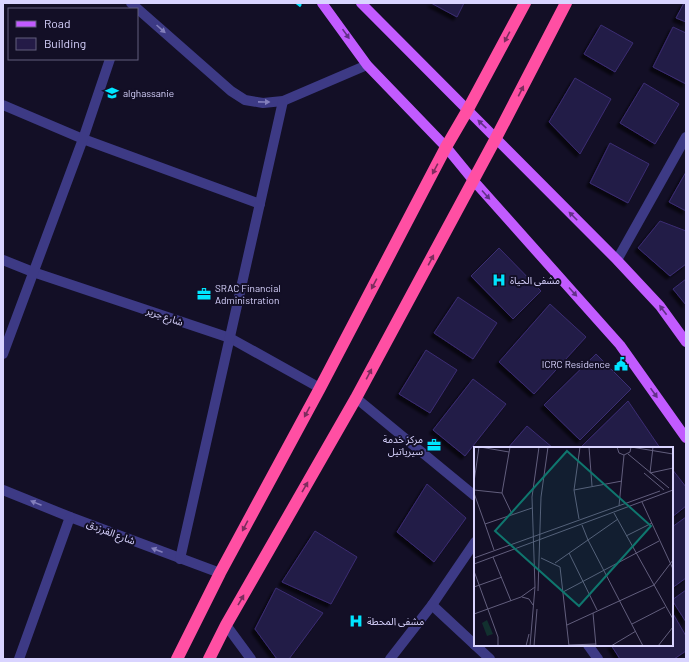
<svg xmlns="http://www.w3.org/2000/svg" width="689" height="662" font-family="Barlow,'Noto Sans Arabic',sans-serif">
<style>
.building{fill:#241b47;stroke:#3b2d73;filter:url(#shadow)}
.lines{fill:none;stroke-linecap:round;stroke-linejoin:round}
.street{stroke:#3d3a85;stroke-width:10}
.primary{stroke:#c25bff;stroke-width:10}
.highway{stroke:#ff4fa3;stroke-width:12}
.rail{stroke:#00e5ff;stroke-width:3;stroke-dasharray:6 5;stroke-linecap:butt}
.oneway{fill:#837fbc}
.oneway2{fill:#623188}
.oneway3{fill:#7d2c5e}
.labels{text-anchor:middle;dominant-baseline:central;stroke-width:4;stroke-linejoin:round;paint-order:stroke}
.poi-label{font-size:10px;fill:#d9d4ff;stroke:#130f26;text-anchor:start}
.street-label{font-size:10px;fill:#d9d4ff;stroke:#130f26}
.inset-road{fill:none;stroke:#625e7d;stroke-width:1}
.view{fill:#0f766e;fill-opacity:0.15;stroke:#0f766e;stroke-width:2}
.inset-edge{fill:none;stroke:#d9d4ff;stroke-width:2}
</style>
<defs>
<filter id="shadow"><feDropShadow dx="-3.5" dy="3.5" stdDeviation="1" flood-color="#0009"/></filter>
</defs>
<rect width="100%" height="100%" fill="#130f26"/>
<g class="building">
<path d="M431,3H464L457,17Z"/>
<path d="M684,3H686V22L676,18Z"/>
<path d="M601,25L633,43L615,72L584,54Z"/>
<path d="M673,27L686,33V84L653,67Z"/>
<path d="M575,78L611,99L580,154L549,122Z"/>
<path d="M644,83L679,104L655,144L620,123Z"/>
<path d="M610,143L649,164L628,203L590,183Z"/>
<path d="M686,172V211L669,202Z"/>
<path d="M660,221L686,231V264L670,276L638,248Z"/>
<path d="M499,248L541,291L513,319L471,276Z"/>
<path d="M686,279V305L673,289Z"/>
<path d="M458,297L497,323L473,359L434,333Z"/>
<path d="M550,304L586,337L534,394L499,362Z"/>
<path d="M426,350L457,370L430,413L399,394Z"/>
<path d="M596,354L631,389L580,440L544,405Z"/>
<path d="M473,379L506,404L465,456L433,430Z"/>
<path d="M628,401L660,448H580Z"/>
<path d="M527,426L553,448H508Z"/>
<path d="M672,469L686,487V506L672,517Z"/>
<path d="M427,484L466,518L434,562L397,532Z"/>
<path d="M686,517V578L672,588V527Z"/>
<path d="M315,531L357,557L331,604L282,582Z"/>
<path d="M276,588L323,613L289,659H277L255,629Z"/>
<path d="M686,590V622L672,600Z"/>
<path d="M672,612L686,636V651L674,659H620L611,645H672Z"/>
</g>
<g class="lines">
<g class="street">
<path d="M131,3L231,91L245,100L263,103L283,101L367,65"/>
<path d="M3,105L83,139L260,204"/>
<path d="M3,260L33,272L230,338L320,388"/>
<path d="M617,260L686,137"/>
<path d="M3,354L83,139L110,59"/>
<path d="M356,398L475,496"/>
<path d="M3,490L70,517L220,573"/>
<path d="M180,559L283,101"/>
<path d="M432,605L475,645"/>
<path d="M226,625L251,659"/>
<path d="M475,645L490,659"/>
<path d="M588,645L598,659"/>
<path d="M19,659L70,517"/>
<path d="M390,659L432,605L475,542"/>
</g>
<g class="primary">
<path d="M322,3L367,65L446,147L473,180L620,345L686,438"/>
<path d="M361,3L617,260L660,306L686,342"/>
</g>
<g class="highway">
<path d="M177,659L220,573L320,388L446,147L467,111L525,3"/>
<path d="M209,659L226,625L356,398L496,138L566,3"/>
</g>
<path class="rail" d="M297,3L301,6"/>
</g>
<defs><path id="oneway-solid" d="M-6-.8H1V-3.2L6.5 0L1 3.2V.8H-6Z"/></defs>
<g class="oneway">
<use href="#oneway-solid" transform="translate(161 29) rotate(42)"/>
<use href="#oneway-solid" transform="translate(264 102) rotate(1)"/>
<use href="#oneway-solid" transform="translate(36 503) rotate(-158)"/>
<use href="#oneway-solid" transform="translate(157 550) rotate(-159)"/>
</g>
<g class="oneway2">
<use href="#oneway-solid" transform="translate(346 34) rotate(55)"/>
<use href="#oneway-solid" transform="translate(482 124) rotate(-137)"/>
<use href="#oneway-solid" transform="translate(486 195) rotate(48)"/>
<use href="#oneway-solid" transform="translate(573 216) rotate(-135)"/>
<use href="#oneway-solid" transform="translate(573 292) rotate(48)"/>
<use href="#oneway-solid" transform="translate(663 310) rotate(-127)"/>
<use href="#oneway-solid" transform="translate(654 393) rotate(55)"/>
</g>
<g class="oneway3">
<use href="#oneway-solid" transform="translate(507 37) rotate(118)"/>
<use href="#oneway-solid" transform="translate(521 91) rotate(-63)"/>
<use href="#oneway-solid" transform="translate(435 169) rotate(118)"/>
<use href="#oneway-solid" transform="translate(431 260) rotate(-62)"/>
<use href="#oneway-solid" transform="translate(374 284) rotate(118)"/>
<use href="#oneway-solid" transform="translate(369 374) rotate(-62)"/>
<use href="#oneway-solid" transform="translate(307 412) rotate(118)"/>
<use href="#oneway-solid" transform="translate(305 487) rotate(-60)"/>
<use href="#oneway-solid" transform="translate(245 526) rotate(118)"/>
<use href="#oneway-solid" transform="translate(241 600) rotate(-60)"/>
</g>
<defs>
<g id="school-bare" transform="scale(1.08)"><path d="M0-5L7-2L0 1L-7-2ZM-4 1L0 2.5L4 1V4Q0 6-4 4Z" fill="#00e5ff" stroke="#130f26" stroke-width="2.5" paint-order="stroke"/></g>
<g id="hospital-bare" transform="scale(1.08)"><path d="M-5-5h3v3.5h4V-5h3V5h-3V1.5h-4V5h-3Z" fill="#00e5ff" stroke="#130f26" stroke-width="2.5" paint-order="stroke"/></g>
<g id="office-bare" transform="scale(1.08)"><path d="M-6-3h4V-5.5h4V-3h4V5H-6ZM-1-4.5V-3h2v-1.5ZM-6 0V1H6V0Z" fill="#00e5ff" stroke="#130f26" stroke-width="2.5" paint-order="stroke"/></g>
<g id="civic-bare" transform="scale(1.08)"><path d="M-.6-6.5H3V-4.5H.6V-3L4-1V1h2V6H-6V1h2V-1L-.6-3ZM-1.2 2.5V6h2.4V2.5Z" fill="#00e5ff" stroke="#130f26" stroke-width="2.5" paint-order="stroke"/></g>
</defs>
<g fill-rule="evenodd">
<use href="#school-bare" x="112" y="93"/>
<use href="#hospital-bare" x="499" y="280"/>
<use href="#office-bare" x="204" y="294"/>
<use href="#civic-bare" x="621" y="364"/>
<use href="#office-bare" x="434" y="445"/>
<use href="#hospital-bare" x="356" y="621"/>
</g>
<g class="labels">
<g class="poi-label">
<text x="123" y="93">alghassanie</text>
<text x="510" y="280">مشفى الحياة</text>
<text x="215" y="288">SRAC Financial<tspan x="215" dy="12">Administration</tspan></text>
<text x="610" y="364" text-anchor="end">ICRC Residence</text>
<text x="423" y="439" text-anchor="end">مركز خدمة<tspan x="423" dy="12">سيرياتيل</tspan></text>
<text x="367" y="621">مشفى المحطة</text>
</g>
<g class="street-label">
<text transform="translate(165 316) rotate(19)">شارع جرير</text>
<text transform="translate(111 532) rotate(21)">شارع الفرزدق</text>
</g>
</g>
<g transform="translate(474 447)">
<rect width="199" height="199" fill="#130f26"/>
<path d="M13,173L19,187L13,189L8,176Z" fill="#12302f"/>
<path class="inset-road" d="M6,0L35,5M36,0L28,46L38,67M115,0L118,39M143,0L145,6L150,8L156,5L157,0L199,7M154,7L195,41M170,26L190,43M176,26L179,0M176,26L199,21M0,35L5,0M0,43L28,46M100,43L148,34M0,46L11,77M168,55L199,122M145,59L150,8M140,66L199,172M105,72L100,43L106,0M108,78L114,93L169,199M152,89L178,76M20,103L11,77L58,61M95,106L123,163M19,110L37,154M0,111L186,44M67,111L86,120L95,199M81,116L144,72M0,117L199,43M0,124L24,190V199M0,140L28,130M64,144L67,50L74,0M89,145L185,94M48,150L55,152L59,158M119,166L122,199M0,167L47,150L61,140M158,177L191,160M93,178L180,138L199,113M95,198L122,197M52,199L55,187M56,199L61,140L58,50L65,0M60,199L63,162M137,199L162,184M184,199L199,180"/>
<path class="view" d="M93,4L177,79L105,159L21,84Z"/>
<rect width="199" height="199" class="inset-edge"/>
</g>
<rect width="689" height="662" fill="none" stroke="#d9d4ff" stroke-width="8"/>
<rect x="8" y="8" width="130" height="52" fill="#130f26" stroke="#625e7d"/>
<rect x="16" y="21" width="20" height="6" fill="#c25bff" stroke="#625e7d"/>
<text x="44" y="28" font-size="12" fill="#d9d4ff">Road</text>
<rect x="16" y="38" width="20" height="12" fill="#241b47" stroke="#625e7d"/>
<text x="44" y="48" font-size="12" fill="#d9d4ff">Building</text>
</svg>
